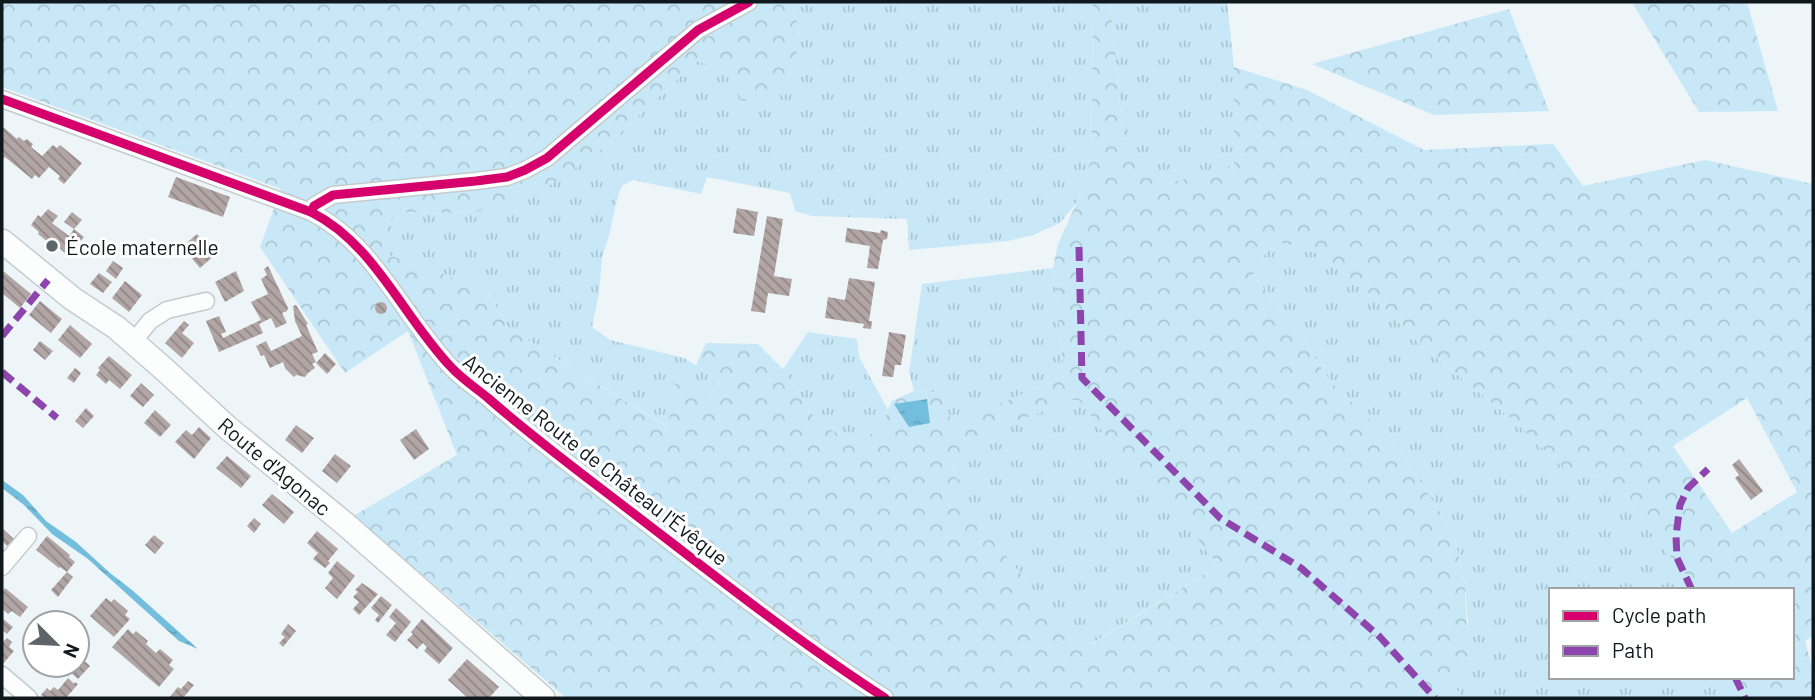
<svg xmlns="http://www.w3.org/2000/svg" width="1815" height="700" font-family="Barlow,sans-serif">
<style>
.grass{fill:url(#grass-tufts)}
.forest{fill:url(#forest-crowns);fill-rule:evenodd}
.water{fill:url(#water-ripples)}
.building{fill:url(#building-back-hatch)}
.lines{fill:none;stroke-linecap:round;stroke-linejoin:round}
.minor-casing{stroke:#c3cbce;stroke-width:19}
.secondary-casing{stroke:#c3cbce;stroke-width:26}
.minor{stroke:#fcfefe;stroke-width:16}
.secondary{stroke:#fcfefe;stroke-width:23}
.quiet{stroke:#8e44ad;stroke-width:7;stroke-dasharray:14 7;stroke-linecap:butt}
.cycleway-casing{stroke:#fff;stroke-width:13}
.cycleway{stroke:#d6006c;stroke-width:9}
.poi-dot{fill:#5d6569;stroke:#fff;stroke-width:2.5}
.labels{text-anchor:middle;dominant-baseline:central;stroke-width:6;stroke-linejoin:round;paint-order:stroke}
.poi-label{font-size:21px;fill:#0f181c;stroke:#fff;text-anchor:start}
.street-label{font-size:21px;fill:#0f181c;stroke:#fff}
</style>
<defs>
<pattern id="grass-tufts" width="24" height="20" patternUnits="userSpaceOnUse" patternTransform="scale(1.75)"><rect width="24" height="20" fill="#c8e8f7"/><path d="M3 7l-1-3M5 7V3M7 7l1-3M15 17l-1-3M17 17v-4M19 17l1-3" fill="none" stroke="#abc6d3"/></pattern>
<pattern id="forest-crowns" width="20" height="18" patternUnits="userSpaceOnUse" patternTransform="scale(1.75)"><rect width="20" height="18" fill="#c8e8f7"/><path d="M2 6a3 3 0 1 1 6 0M12 15a3 3 0 1 1 6 0" fill="none" stroke="#abc6d3"/></pattern>
<pattern id="water-ripples" width="26" height="14" patternUnits="userSpaceOnUse" patternTransform="scale(1.75)"><rect width="26" height="14" fill="#73bedc"/><path d="M2 4q2-2 4 0t4 0M15 11q2-2 4 0t4 0" fill="none" stroke="#62a3bc"/></pattern>
<pattern id="building-back-hatch" width="6" height="6" patternUnits="userSpaceOnUse" patternTransform="scale(1.75)"><rect width="6" height="6" fill="#b2a6a5"/><path d="M-1 5l2 2M0 0l6 6M5-1l2 2" fill="none" stroke="#8f8686"/></pattern>
</defs>
<rect width="100%" height="100%" fill="#edf5f8"/>
<g class="grass">
<path d="M811,2H1093L1091,160L1077,202L1060,223L1033,235L1008,241L909,250L907,219L812,216L795,211L790,193L707,177L701,194L633,180L622,186L617,199L609,236L602,257L599,293L592,327L610,340L684,358L720,380L710,398L669,428L508,328L486,289L388,255L392,212L473,213L604,148L697,61L727,71L800,36L793,4Z"/>
<path d="M1111,2H1227L1234,67V166L1163,185L1125,150L1119,96Z"/>
<path d="M1278,243L1289,244L1316,253L1373,296L1421,345L1514,421L1559,464L1581,473L1603,479L1624,494L1660,545L1686,575L1693,590H1551V677H1732L1742,698H1462L1449,677L1454,668L1468,624L1465,584L1455,540L1437,507L1394,443L1330,381L1304,341L1253,275L1265,254Z"/>
<path d="M1053,268L1063,363L1057,380L952,423L942,393L914,391L909,372L922,284Z"/>
<path d="M808,332L857,339L859,357L888,410L880,430L853,442L818,423L783,369Z"/>
<path d="M1079,399L1137,478L1158,491L1215,561L1216,567L1091,644L1073,641L962,499L953,462L1014,423L1069,400Z"/>
</g>
<g class="forest">
<path d="M2,2H811L793,4L800,36L789,94L742,101L727,72L697,61L604,148L551,185L473,213L392,212L389,255L486,289L508,328L668,428L674,383L710,398L720,380L696,365L706,343L758,344L783,369L818,423L853,442L880,430L892,401L914,391L942,393L952,423L1057,380L1063,363L1053,268L1058,244L1077,202L1091,160L1093,2H1111L1119,96L1125,150L1163,185L1234,165V67L1307,90L1424,150L1553,144L1583,186L1705,160L1813,184V636L1805,641L1813,671V698H1742L1732,677H1792V590H1693L1686,575L1660,545L1624,494L1603,479L1581,473L1559,464L1514,421L1421,345L1373,296L1316,253L1289,244L1278,243L1265,254L1253,275L1304,341L1330,381L1394,443L1437,507L1455,540L1465,584L1468,657L1454,668L1449,677L1462,698H566L429,580L350,518L457,455L408,331L345,373L260,247L281,189L2,87ZM1747,398L1797,492L1732,533L1673,446ZM1069,400H1079L1137,478L1158,491L1215,561L1216,567L1092,644L1073,641L962,499L953,463L1014,423Z"/>
<path d="M1664,2H1747L1778,111L1699,112L1633,4Z"/>
<path d="M1509,9L1549,111L1434,115L1312,64Z"/>
</g>
<g class="water">
<path d="M927,399L930,423L909,427L894,404Z"/>
<path d="M2,480L23,495L46,521L76,542L110,573L132,590L198,649L179,641L88,559L52,534L24,505L2,488Z"/>
</g>
<g class="building">
<path d="M2,126L17,139L19,137L24,141L27,139L33,144L31,147L42,156L53,145L57,148L60,145L82,163L64,184L58,179L60,176L49,167L39,178L35,175L32,179L5,157L2,160Z"/>
<path d="M176,177L230,197L223,217L168,197Z"/>
<path d="M737,208L758,212L754,236L733,233Z"/>
<path d="M48,209L58,216L52,223L69,236L74,229L84,237L76,246L74,244L66,254L57,246L59,244L51,237L48,242L38,234L39,232L31,225L38,215L41,217Z"/>
<path d="M72,212L82,220L74,229L64,222Z"/>
<path d="M767,216L783,219L774,276L792,279L789,296L768,293L765,313L751,311Z"/>
<path d="M847,228L880,233L881,230L888,232L887,239L883,240L878,269L867,268L870,246L845,242Z"/>
<path d="M197,234L215,255L200,268L182,247Z"/>
<path d="M113,261L123,268L116,279L106,271Z"/>
<path d="M268,266L288,308L287,311L282,313L287,323L276,328L271,318L259,324L263,333L219,352L206,321L219,316L226,332L221,334L223,338L261,320L251,302L268,294L261,279L267,275L264,269Z"/>
<path d="M2,270L31,294L20,308L2,293Z"/>
<path d="M236,271L244,291L225,302L215,282Z"/>
<path d="M99,273L112,282L103,293L90,284Z"/>
<path d="M849,278L875,282L869,321H872L871,329L863,328L864,324L825,318L828,297L845,300Z"/>
<path d="M125,281L142,295L129,312L112,298Z"/>
<path d="M40,301L62,319L51,333L29,315Z"/>
<circle cx="381" cy="308" r="6"/>
<path d="M296,305L308,324L306,325L318,352L312,354L316,362L312,364L315,368L308,373L305,377L296,375L294,377L285,368L283,362L270,368L264,355L261,356L256,346L266,341L271,351L302,336L295,321L293,306Z"/>
<path d="M184,321L189,325L182,333L194,343L182,358L165,343Z"/>
<path d="M70,325L92,344L80,358L58,340Z"/>
<path d="M889,332L906,335L901,365H895L893,377L882,376Z"/>
<path d="M40,341L53,351L45,360L33,350Z"/>
<path d="M325,353L336,364L327,374L316,363Z"/>
<path d="M109,356L132,375L120,389L109,380L106,384L96,375L100,370L98,368Z"/>
<path d="M75,368L81,373L74,383L67,378Z"/>
<path d="M141,383L154,395L143,407L130,396Z"/>
<path d="M86,408L94,416L83,428L75,421Z"/>
<path d="M155,410L171,425L160,437L144,423Z"/>
<path d="M296,425L314,438L302,453L285,440Z"/>
<path d="M199,427L211,438L194,459L175,442L186,430L192,435Z"/>
<path d="M416,429L429,449L414,460L400,440Z"/>
<path d="M335,454L351,466L337,483L322,471Z"/>
<path d="M227,456L251,476L241,488L216,468Z"/>
<path d="M1739,459L1763,491L1751,500L1735,478L1739,475L1732,465Z"/>
<path d="M272,494L294,512L284,524L262,505Z"/>
<path d="M254,518L261,524L254,533L247,526Z"/>
<path d="M3,529L14,539L7,546L2,541Z"/>
<path d="M317,531L338,549L328,561L330,563L325,568L313,559L318,553L307,543Z"/>
<path d="M154,535L164,543L155,554L145,545Z"/>
<path d="M47,536L70,555L69,557L75,562L67,572L60,567L59,568L36,550Z"/>
<path d="M337,561L355,576L337,599L325,588L333,578L328,573Z"/>
<path d="M67,572L73,577L58,597L51,590Z"/>
<path d="M362,583L378,594L359,615L353,609L359,602L353,597L358,592L355,590Z"/>
<path d="M5,588L28,607L20,617L12,611L8,614L2,609V593Z"/>
<path d="M381,596L392,605L378,623L375,620L379,615L371,608Z"/>
<path d="M106,598L111,602L114,599L128,611L125,615L130,619L114,637L90,616Z"/>
<path d="M396,608L411,622L395,642L386,635L396,623L389,617Z"/>
<path d="M2,618L13,627L7,634L2,630Z"/>
<path d="M422,619L453,648L439,664L424,651L427,647L423,643L417,649L407,640L413,634L411,632Z"/>
<path d="M288,624L296,631L283,647L279,643L285,637L281,634Z"/>
<path d="M128,629L133,634L136,631L148,641L146,644L156,653L160,649L173,660L169,665L174,669L159,687L112,647Z"/>
<path d="M7,638L12,642L9,647L14,651L2,665V641L3,642Z"/>
<path d="M77,654L90,666L78,679L62,665H77Z"/>
<path d="M467,659L499,687L489,698H468L448,680Z"/>
<path d="M68,678L74,684L75,682L78,684L66,698H45L41,695L47,688L50,691L54,687L58,690Z"/>
<path d="M188,681L194,685L183,698H169L178,687L181,689Z"/>
</g>
<g class="lines">
<g class="minor-casing">
<g id="minor">
<path d="M2,99L311,212C375,244 403,317 451,367C462,379 476,388 488,398C529,434 573,467 616,500C705,568 792,638 885,698"/>
<path d="M311,212L314,206L333,195L476,181L507,177L525,170L547,158L698,30L749,2"/>
<path d="M133,342L150,321L167,310L206,301"/>
<path d="M2,567L28,536"/>
<path d="M2,675L29,698"/>
</g>
</g>
<g class="secondary-casing">
<path id="secondary" d="M2,241L73,299L117,328L165,370L228,428L344,523L543,698"/>
</g>
<use href="#minor" class="minor"/>
<use href="#secondary" class="secondary"/>
<g class="quiet">
<path d="M1079,247L1082,378L1220,518L1301,568L1380,637L1435,698"/>
<path d="M2,336L48,280"/>
<path d="M2,372L57,418"/>
<path d="M1692,590L1677,558L1676,536L1680,505L1688,488L1708,469"/>
<path d="M1735,677L1745,698"/>
</g>
<g class="cycleway-casing">
<g id="cycleway">
<path d="M2,99L311,212C375,244 403,317 451,367C462,379 476,388 488,398C529,434 573,467 616,500C705,568 792,638 885,698"/>
<path d="M311,212L314,206L333,195L476,181L507,177L525,170L547,158L698,30L749,2"/>
</g>
</g>
<use href="#cycleway" class="cycleway"/>
</g>
<circle class="poi-dot" cx="52" cy="246" r="7"/>
<g class="labels">
<g class="poi-label">
<text x="66" y="246">École maternelle</text>
</g>
<g class="street-label">
<text transform="translate(596 459) rotate(38)">Ancienne Route de Château l'Évêque</text>
<text transform="translate(275 466) rotate(40)">Route d'Agonac</text>
</g>
</g>
<rect width="1815" height="700" fill="none" stroke="#0f181c" stroke-width="7"/>
<rect x="1549" y="588" width="245" height="91" fill="#ffffff" stroke="#9fa3a4" stroke-width="2"/>
<rect x="1563" y="611" width="35" height="10" fill="#d6006c" stroke="#9fa3a4" stroke-width="2"/>
<text x="1612" y="623" font-size="21" fill="#0f181c">Cycle path</text>
<rect x="1563" y="646" width="35" height="10" fill="#8e44ad" stroke="#9fa3a4" stroke-width="2"/>
<text x="1612" y="658" font-size="21" fill="#0f181c">Path</text>
<g transform="translate(56 644) rotate(114)"><circle r="33" fill="#ffffff" stroke="#9fa3a4" stroke-width="2"/>
<path d="M0-5L12 26L0 18L-12 26Z" fill="#5d6569"/>
<text y="-10" font-size="19" font-weight="bold" text-anchor="middle" fill="#0f181c">N</text>
</g>
</svg>
